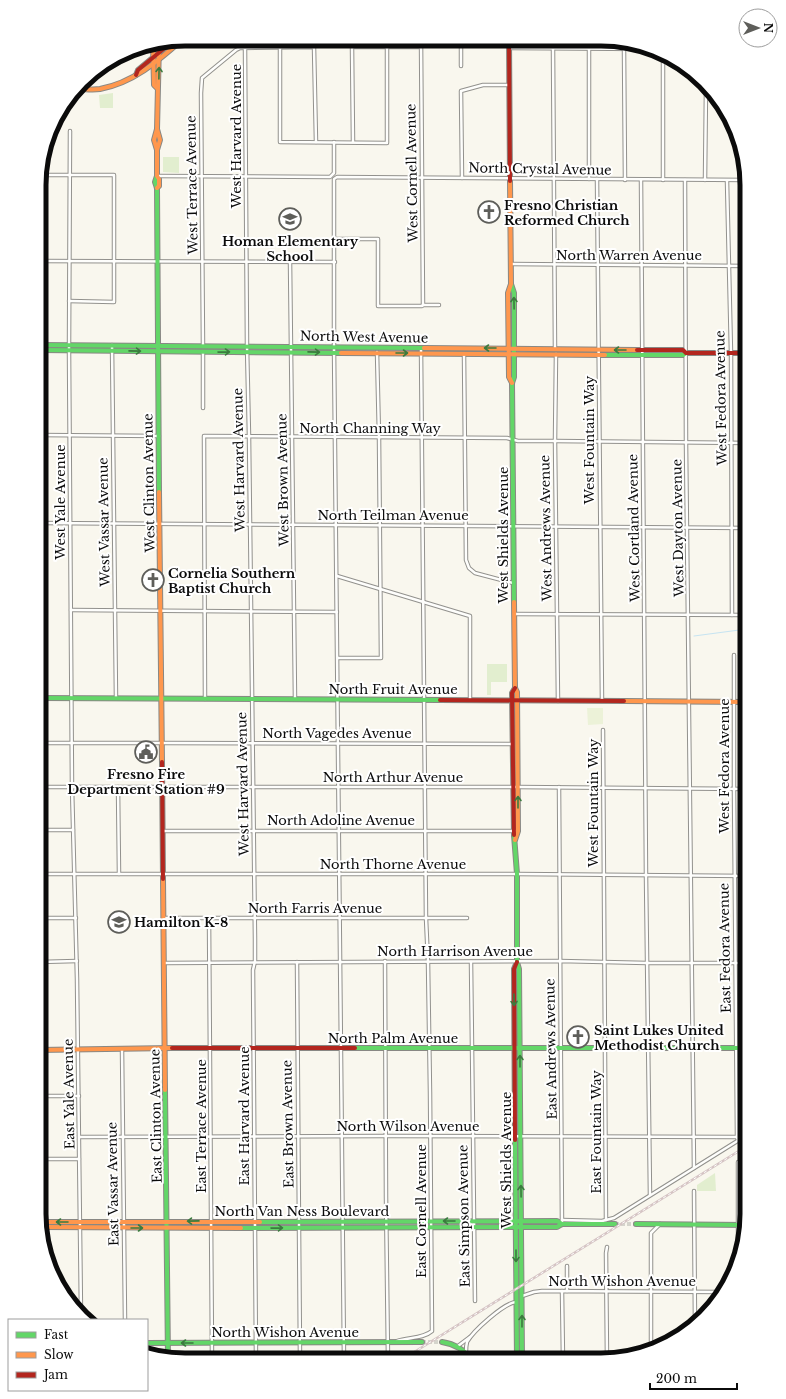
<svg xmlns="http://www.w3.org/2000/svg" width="786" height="1399" font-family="'Libre Baskerville',serif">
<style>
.grass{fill:#e2eecf}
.pitch{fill:#ecf2d8}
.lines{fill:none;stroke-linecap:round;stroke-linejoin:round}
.stream{stroke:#c6e4f2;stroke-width:1}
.secondary-tunnel{stroke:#d5d4cc;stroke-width:4;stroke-dasharray:4 2;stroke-linecap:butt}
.street-casing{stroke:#92918d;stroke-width:4.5}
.fast-casing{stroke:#898884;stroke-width:6}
.slow-casing{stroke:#898884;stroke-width:6}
.jam-casing{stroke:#898884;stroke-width:6}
.street{stroke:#fefefc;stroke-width:2.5}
.fast{stroke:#63d668;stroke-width:4}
.slow{stroke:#ff974d;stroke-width:4}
.jam{stroke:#b3261e;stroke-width:4}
.rail-casing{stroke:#d5c4c4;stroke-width:2.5}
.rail{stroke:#fff;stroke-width:1;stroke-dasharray:3;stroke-linecap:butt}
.oneway{stroke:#3b7b3e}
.labels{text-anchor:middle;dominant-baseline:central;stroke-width:4;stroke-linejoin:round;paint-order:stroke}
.street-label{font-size:13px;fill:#0b0b0b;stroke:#fff}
.poi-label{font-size:13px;font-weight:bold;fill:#0b0b0b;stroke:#fff;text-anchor:start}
.rim{fill:none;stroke:#0b0b0b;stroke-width:5}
</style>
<rect width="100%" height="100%" fill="#f9f7ee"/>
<g class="grass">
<path d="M113,93V108H100L99,95Z"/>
<path d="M163,157H179V173L163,172Z"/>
<path d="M487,664H507V682H491V695H487Z"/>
<path d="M715,1173L716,1191H697V1185Z"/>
</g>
<path class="pitch" d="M587,708H603V724L588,725Z"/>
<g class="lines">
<path class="stream" d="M694,636L747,629"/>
<g class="secondary-tunnel">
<path d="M615,1224H636"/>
<path d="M422,1342H442"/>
</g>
<g class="street-casing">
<g id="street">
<path d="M280,40V142L387,143V47"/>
<path d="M421,40L423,305"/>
<path d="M245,47L247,346L249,436L255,939V961L253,970L256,1359"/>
<path d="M510,48L644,49"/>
<path d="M553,49L555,349"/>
<path d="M589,49V179"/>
<path d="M624,49L625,180"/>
<path d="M663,58V180"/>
<path d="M461,66V41"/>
<path d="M70,131L69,350L72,787L77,979L81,1314"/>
<path d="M353,142L352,47H421"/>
<path d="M40,175H114V302L69,301"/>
<path d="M157,176L330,177L334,173V142"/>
<path d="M462,178L461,91L483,85H509"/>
<path d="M597,179L602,701"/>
<path d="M641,180L646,876L650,1195"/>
<path d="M685,180C686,268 685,355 686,443C690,685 690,926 694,1168"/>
<path d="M705,180L706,88"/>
<path d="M727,181L731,353L732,615"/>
<path d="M334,239H378V306H422L423,305H439"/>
<path d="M40,261L335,262"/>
<path d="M290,261L295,699"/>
<path d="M511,264L747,266"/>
<path d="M112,345L116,698"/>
<path d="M203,346L201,93L202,78L236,50L240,48L314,47L316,142"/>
<path d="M203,352V408"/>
<path d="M464,354L466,560L469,568L475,573L513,583"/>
<path d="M556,354L555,441L558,701"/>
<path d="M40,435L159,436"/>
<path d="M40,523L747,528"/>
<path d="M337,576L470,616V700"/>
<path d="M71,610L337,612"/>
<path d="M514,614L747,615"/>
<path d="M734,655V789L737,1137L738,1140"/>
<path d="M338,658H381L379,437L377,352"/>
<path d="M205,699L204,436L507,438L518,441H555L747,443"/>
<path d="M603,730L606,1220"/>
<path d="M40,743H161"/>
<path d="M162,743L512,744"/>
<path d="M39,787H518L747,789"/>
<path d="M118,787L119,874"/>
<path d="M559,787L562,1224"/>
<path d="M39,830H73"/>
<path d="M163,831H518"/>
<path d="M39,874H517L747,876"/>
<path d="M39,918H76"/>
<path d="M164,918H467"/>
<path d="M209,918L212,1359"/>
<path d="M385,961L386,1197L388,1359"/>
<path d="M39,962L77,961"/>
<path d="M297,962L300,1359"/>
<path d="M471,962L475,1301"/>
<path d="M164,963L560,961L647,963H747"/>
<path d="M122,1049L125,1320"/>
<path d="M39,1096H79"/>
<path d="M80,1137L386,1136L737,1137"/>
<path d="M39,1159H79"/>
<path d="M738,1162V1259"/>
<path d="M694,1191L695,1325"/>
<path d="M562,1220L602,1221L614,1218L747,1135"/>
<path d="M562,1291L563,1360"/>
<path d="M567,1291V1266"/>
<path d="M522,1296L534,1292L542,1291L723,1292"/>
<path d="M397,1341C408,1337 423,1339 432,1331L430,1092L428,962L426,918L421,348"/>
<path d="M458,1346L470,1337"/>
<path d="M651,1351V1233L660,1224"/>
<path d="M466,1352C466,1348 466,1346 467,1342C473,1331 504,1303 516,1302"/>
<path d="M344,1359L334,347V179L337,177L746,180"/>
<path d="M607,1359L606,1253L607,1247"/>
</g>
</g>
<g class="fast-casing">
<g id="fast">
<path d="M157,176L155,182L157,188L159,492"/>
<path d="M511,284L514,293V377L512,383L514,602"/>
<path d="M40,345L424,348"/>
<path d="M40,350L341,353"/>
<path d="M605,355H683L686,353"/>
<path d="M40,698L440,700"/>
<path d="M514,835L517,874V962L519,969L522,1360"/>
<path d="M355,1048H747"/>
<path d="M165,1090L168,1359"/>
<path d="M515,1140L517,1360"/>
<path d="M260,1222L557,1221L562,1224"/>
<path d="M636,1224L746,1225"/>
<path d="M241,1228L536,1227H557L562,1224H615"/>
<path d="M442,1342C455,1344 464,1349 472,1360"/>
<path d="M147,1343L422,1342"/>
</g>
</g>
<g class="slow-casing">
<g id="slow">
<path d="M153,45L154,85L157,88"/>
<path d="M78,89C85,89 93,90 100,89C133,83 158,61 182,40"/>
<path d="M157,129L154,140L157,150V176L159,179V186L157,188"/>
<path d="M157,150L160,140L157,129L159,44"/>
<path d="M510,181L511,284L508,293L509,377L512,383"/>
<path d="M424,348L637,350"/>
<path d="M341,353L605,355"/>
<path d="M159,492L162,762"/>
<path d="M514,602L515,688L517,692L518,831L515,840"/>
<path d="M624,701L747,702"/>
<path d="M163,879L165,1090"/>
<path d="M39,1050L172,1048"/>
<path d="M40,1222H260"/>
<path d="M41,1227L241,1228"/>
</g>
</g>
<g class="jam-casing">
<g id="jam">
<path d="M509,41L510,181"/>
<path d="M136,75L138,70L173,41"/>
<path d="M637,350H683L686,353H747"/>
<path d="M440,700L624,701"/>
<path d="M162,762L163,879"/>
<path d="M514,835L512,693L515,688"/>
<path d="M172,1048H355"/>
<path d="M515,1140L514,969L517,962"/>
</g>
</g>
<use href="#street" class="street"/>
<use href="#fast" class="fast"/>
<use href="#slow" class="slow"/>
<use href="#jam" class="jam"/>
<g class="rail-casing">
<path id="rail" d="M403,1359L747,1146"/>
</g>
<use href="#rail" class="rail"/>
</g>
<defs><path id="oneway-shaft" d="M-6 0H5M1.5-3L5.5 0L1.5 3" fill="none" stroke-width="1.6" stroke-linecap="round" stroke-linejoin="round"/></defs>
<g class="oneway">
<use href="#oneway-shaft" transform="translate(159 73) rotate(-89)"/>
<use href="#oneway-shaft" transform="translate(514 303) rotate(-91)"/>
<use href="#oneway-shaft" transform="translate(490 348) rotate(-180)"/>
<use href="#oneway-shaft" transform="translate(620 350) rotate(-180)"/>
<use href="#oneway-shaft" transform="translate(135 351) rotate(1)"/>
<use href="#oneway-shaft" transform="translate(224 352) rotate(-1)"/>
<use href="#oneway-shaft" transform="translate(314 352) rotate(1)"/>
<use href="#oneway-shaft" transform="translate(402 353)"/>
<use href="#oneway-shaft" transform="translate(518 802) rotate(-90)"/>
<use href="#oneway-shaft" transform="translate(514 1000) rotate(89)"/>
<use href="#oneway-shaft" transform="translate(520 1061) rotate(-90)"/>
<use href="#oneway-shaft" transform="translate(521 1191) rotate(-91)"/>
<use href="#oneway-shaft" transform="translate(193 1221) rotate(179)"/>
<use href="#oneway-shaft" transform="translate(449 1221) rotate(-180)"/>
<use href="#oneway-shaft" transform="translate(62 1222) rotate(-180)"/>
<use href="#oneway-shaft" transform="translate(137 1228)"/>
<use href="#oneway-shaft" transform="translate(277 1228) rotate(-1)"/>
<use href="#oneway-shaft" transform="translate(516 1256) rotate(90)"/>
<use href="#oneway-shaft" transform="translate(522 1321) rotate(-90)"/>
<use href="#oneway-shaft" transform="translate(187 1343) rotate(180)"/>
</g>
<defs>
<g id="church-ring" transform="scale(1.15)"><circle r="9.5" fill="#fff" stroke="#5e5e5a" stroke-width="1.5"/><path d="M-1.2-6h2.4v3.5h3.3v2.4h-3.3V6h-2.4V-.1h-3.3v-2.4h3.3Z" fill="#5e5e5a"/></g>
<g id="school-ring" transform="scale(1.15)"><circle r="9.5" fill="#fff" stroke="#5e5e5a" stroke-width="1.5"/><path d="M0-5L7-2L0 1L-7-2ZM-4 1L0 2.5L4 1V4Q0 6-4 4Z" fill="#5e5e5a"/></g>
<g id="civic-ring" transform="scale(1.15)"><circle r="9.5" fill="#fff" stroke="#5e5e5a" stroke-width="1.5"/><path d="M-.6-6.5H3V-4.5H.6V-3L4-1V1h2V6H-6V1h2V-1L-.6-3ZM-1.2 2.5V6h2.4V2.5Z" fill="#5e5e5a"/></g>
</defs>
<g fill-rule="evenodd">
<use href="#church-ring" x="489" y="212"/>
<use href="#school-ring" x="290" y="219"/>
<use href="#church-ring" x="153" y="580"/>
<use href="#civic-ring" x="146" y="752"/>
<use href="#school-ring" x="119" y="922"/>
<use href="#church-ring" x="578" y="1037"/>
</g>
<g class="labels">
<g class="street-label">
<text transform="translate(236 136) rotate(-90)">West Harvard Avenue</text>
<text transform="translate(540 169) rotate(1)">North Crystal Avenue</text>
<text transform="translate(412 173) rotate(-91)">West Cornell Avenue</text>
<text transform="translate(192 185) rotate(-91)">West Terrace Avenue</text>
<text x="629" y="255">North Warren Avenue</text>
<text transform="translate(364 337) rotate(1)">North West Avenue</text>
<text transform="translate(721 398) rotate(-91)">West Fedora Avenue</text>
<text x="370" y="428">North Channing Way</text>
<text transform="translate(589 440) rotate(-90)">West Fountain Way</text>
<text transform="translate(239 460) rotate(-91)">West Harvard Avenue</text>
<text transform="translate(283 480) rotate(-91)">West Brown Avenue</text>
<text transform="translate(149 483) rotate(-91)">West Clinton Avenue</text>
<text transform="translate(60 502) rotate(-90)">West Yale Avenue</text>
<text x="393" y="515">North Teilman Avenue</text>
<text transform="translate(104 522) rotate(-91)">West Vassar Avenue</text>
<text transform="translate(546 528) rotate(-91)">West Andrews Avenue</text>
<text transform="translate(634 528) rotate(-91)">West Cortland Avenue</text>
<text transform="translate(678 528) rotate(-91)">West Dayton Avenue</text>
<text transform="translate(503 535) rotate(-90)">West Shields Avenue</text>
<text x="393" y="689">North Fruit Avenue</text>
<text x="337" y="733">North Vagedes Avenue</text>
<text transform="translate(724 766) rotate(-90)">West Fedora Avenue</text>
<text x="393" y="777">North Arthur Avenue</text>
<text transform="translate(243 784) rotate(-91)">West Harvard Avenue</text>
<text transform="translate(593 803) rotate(-90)">West Fountain Way</text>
<text x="341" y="820">North Adoline Avenue</text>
<text x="393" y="864">North Thorne Avenue</text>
<text x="315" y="908">North Farris Avenue</text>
<text transform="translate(725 948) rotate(-91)">East Fedora Avenue</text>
<text x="455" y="951">North Harrison Avenue</text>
<text x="393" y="1038">North Palm Avenue</text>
<text transform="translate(551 1049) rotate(-91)">East Andrews Avenue</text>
<text transform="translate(69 1094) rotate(-91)">East Yale Avenue</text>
<text transform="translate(156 1116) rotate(-91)">East Clinton Avenue</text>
<text transform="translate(244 1116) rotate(-90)">East Harvard Avenue</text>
<text transform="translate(288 1124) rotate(-91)">East Brown Avenue</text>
<text transform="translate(201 1126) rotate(-90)">East Terrace Avenue</text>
<text x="408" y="1126">North Wilson Avenue</text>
<text transform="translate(596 1132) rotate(-90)">East Fountain Way</text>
<text transform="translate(506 1160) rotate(-90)">West Shields Avenue</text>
<text transform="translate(113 1184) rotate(-91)">East Vassar Avenue</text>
<text x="302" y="1211">North Van Ness Boulevard</text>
<text transform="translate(421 1211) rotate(-90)">East Cornell Avenue</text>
<text transform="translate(464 1216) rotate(-91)">East Simpson Avenue</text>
<text x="622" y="1281">North Wishon Avenue</text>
<text x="285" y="1332">North Wishon Avenue</text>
</g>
<g class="poi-label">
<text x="504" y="205">Fresno Christian<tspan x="504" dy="15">Reformed Church</tspan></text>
<text x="290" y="241" text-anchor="middle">Homan Elementary<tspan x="290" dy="15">School</tspan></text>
<text x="168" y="573">Cornelia Southern<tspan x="168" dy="15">Baptist Church</tspan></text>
<text x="146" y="774" text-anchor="middle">Fresno Fire<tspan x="146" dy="15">Department Station #9</tspan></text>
<text x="134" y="922">Hamilton K-8</text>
<text x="594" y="1030">Saint Lukes United<tspan x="594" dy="15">Methodist Church</tspan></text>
</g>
</g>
<path d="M0 0H786V1399H0ZM185 46H601A139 139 0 0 1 740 185V1214A139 139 0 0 1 601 1353H185A139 139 0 0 1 46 1214V185A139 139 0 0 1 185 46Z" fill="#fff" fill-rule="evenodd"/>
<path class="rim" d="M185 46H601A139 139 0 0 1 740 185V1214A139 139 0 0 1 601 1353H185A139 139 0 0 1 46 1214V185A139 139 0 0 1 185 46Z"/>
<rect x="8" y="1319" width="140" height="72" fill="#ffffff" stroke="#9d9d9d"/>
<rect x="16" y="1332" width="20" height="6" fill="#63d668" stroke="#9d9d9d"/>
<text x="44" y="1339" font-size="12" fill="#0b0b0b">Fast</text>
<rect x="16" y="1352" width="20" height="6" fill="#ff974d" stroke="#9d9d9d"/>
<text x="44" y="1359" font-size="12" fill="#0b0b0b">Slow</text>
<rect x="16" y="1372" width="20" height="6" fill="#b3261e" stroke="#9d9d9d"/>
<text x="44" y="1379" font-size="12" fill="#0b0b0b">Jam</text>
<g transform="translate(758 28) rotate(90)"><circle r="19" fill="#ffffff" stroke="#9d9d9d"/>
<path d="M0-3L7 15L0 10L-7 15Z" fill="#5e5e5a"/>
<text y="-6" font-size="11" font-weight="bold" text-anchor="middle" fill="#0b0b0b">N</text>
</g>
<path d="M650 1383v6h87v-6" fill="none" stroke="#0b0b0b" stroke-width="2"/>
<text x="656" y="1383" font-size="12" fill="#0b0b0b" stroke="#ffffff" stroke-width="3" paint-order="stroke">200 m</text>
</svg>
